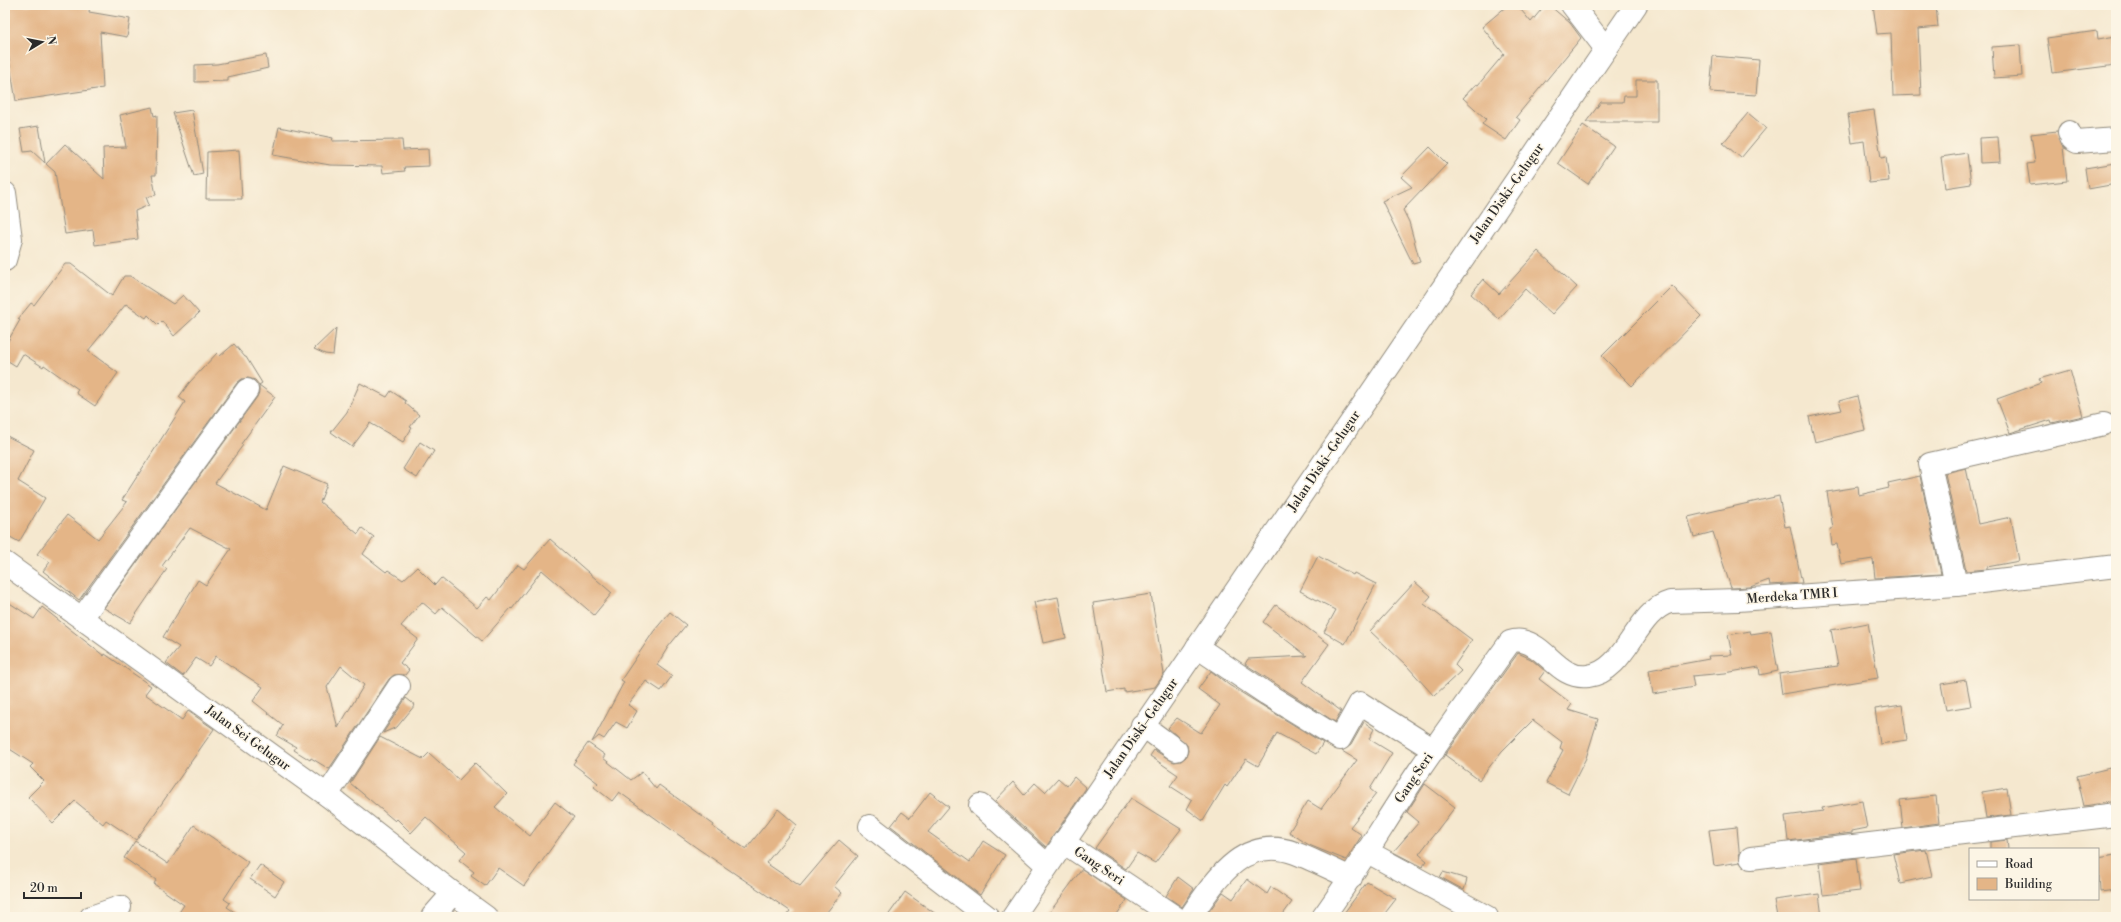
<svg xmlns="http://www.w3.org/2000/svg" width="2121" height="922" font-family="'Libre Bodoni',serif">
<style>
.building{fill:#e4b587;fill-rule:evenodd}
.lines{fill:none;stroke-linecap:round;stroke-linejoin:round}
.minor-casing{stroke:#908a7d;stroke-width:24}
.major-casing{stroke:#908a7d;stroke-width:24}
.minor{stroke:#fff;stroke-width:22}
.major{stroke:#fff;stroke-width:22}
.labels{text-anchor:middle;dominant-baseline:central;stroke-width:3;stroke-linejoin:round;paint-order:stroke}
.street-label{font-size:13px;fill:#2b2b2b;stroke:#fcf5e5}
</style>
<rect width="100%" height="100%" fill="#fcf5e5"/>
<filter id="ink" filterUnits="userSpaceOnUse"><feTurbulence type="fractalNoise" baseFrequency=".025" numOctaves="2"/><feDisplacementMap in="SourceGraphic" scale="8" xChannelSelector="R" yChannelSelector="G"/><feConvolveMatrix kernelMatrix="1 2 1 2 8 2 1 2 1" color-interpolation-filters="sRGB"/></filter>
<filter id="wash" filterUnits="userSpaceOnUse"><feTurbulence type="fractalNoise" baseFrequency=".012" numOctaves="4" result="noise"/><feDisplacementMap in="SourceGraphic" scale="16" xChannelSelector="R" yChannelSelector="G"/><feGaussianBlur stdDeviation="0.9" result="paint"/><feColorMatrix in="noise" values="0 0 0 0 0 0 0 0 0 0 0 0 0 0 0 0 0 1.4 0 .05"/><feComposite in="paint" operator="in"/></filter>
<g filter="url(#wash)">
<rect width="100%" height="100%" fill="#f5e8cf"/>
<g id="blocks">
<g class="building">
<path d="M5,5H90L89,12L130,19L127,37L100,32L103,88L16,101L5,36Z"/>
<path d="M1508,5H1517L1531,22L1545,5H1549L1570,23L1581,38L1516,117L1520,120L1506,140L1482,124L1486,119L1463,98L1476,84L1478,85L1504,54L1482,27Z"/>
<path d="M1873,5H1936L1938,27L1918,29L1921,95L1893,96L1891,33L1877,34Z"/>
<path d="M2097,31L2098,39L2116,36V65L2052,73L2047,38Z"/>
<path d="M2020,45L2022,76L1994,78L1992,47Z"/>
<path d="M266,55L268,68L228,77V81L195,82V65L217,64Z"/>
<path d="M1713,56L1759,60L1756,95L1710,92Z"/>
<path d="M1636,80H1657V122H1586L1601,102H1623L1624,96H1636Z"/>
<path d="M152,107L154,116L157,115L156,175H152L156,195L146,197L149,205L135,211L138,239L95,245L93,230L65,234L55,172L46,164L65,144L104,179L103,148L126,147L120,115Z"/>
<path d="M192,110L203,174L194,176L173,113Z"/>
<path d="M1874,110L1881,158L1886,157L1889,181L1869,183L1864,141L1852,143L1848,114Z"/>
<path d="M1748,113L1766,128L1741,158L1723,143Z"/>
<path d="M1583,125L1614,146L1588,184L1558,163Z"/>
<path d="M39,126L45,163L32,151L24,152L20,129Z"/>
<path d="M279,127L333,138L332,141L402,140L403,150L428,149L429,166L404,167L405,171L383,173L382,166L330,165L273,155Z"/>
<path d="M2057,131L2063,147L2067,181L2030,185L2027,164L2035,163L2031,134Z"/>
<path d="M1998,137L2000,162L1980,163L1979,138Z"/>
<path d="M1430,147L1447,164L1403,210L1409,222L1420,262L1413,264L1382,201L1412,187L1401,177Z"/>
<path d="M239,150L242,199H206L207,152Z"/>
<path d="M1967,153L1971,184L1945,188L1941,157Z"/>
<path d="M2116,163V184L2088,189L2085,168Z"/>
<path d="M1538,251L1577,287L1552,314L1525,289L1499,319L1471,294L1483,279L1499,294Z"/>
<path d="M65,264H71L112,296L124,276H130L173,304L183,295L199,313L174,336L162,321L158,325L148,315L146,318L126,304L88,351L118,373L95,406L76,393L78,389L44,365L43,367L23,354L16,366L5,359V346L20,320L18,319L31,303L34,305Z"/>
<path d="M1672,286L1701,316L1632,386L1602,356Z"/>
<path d="M336,328L333,355L325,354L314,349Z"/>
<path d="M234,344L245,357H246L262,383L259,385L255,380L248,378L242,379L237,383L79,600L43,571L50,562L37,554L67,515L98,539L127,502L122,500L185,402L179,397L189,383L217,353L220,356Z"/>
<path d="M2070,370L2083,416L2052,423L2051,420L2010,433L1997,399L2041,383L2039,379Z"/>
<path d="M360,383L387,397L391,391L406,401L405,403L419,415L410,427L412,428L403,442L370,423L352,447L331,432L347,412Z"/>
<path d="M259,385L275,397L241,444L243,445L215,483L266,510L284,466L327,484L320,502L358,534L362,528L374,537L363,554L386,572L388,570L403,580L417,567L435,585L441,578L477,608L487,597L491,600L518,565L524,569L550,539L612,593L594,615L542,570L512,609L511,608L482,641L442,607L436,614L422,602L401,626L418,639L400,663L409,670L405,675H394L389,679L329,769L311,758L310,760L294,750L296,747L277,736L283,725L253,701L263,687L216,656L209,666L196,658L183,676L166,663L179,647L163,637L198,580L206,585L231,549L190,528L162,566L167,569L130,623L104,608L257,397L259,392ZM341,666L364,685L338,728L327,687Z"/>
<path d="M1857,396L1865,430L1815,442L1809,417L1842,410L1839,401Z"/>
<path d="M5,435L34,450L18,481L45,498L19,542L5,534Z"/>
<path d="M420,442L434,451L417,478L403,469Z"/>
<path d="M1966,468L1978,524L2011,517L2019,561L1987,567V569L1966,571L1945,473Z"/>
<path d="M1920,476L1941,574L1875,578L1873,559L1841,564L1837,544L1832,545L1830,529L1833,528L1827,492L1858,487L1859,495L1889,488L1888,483Z"/>
<path d="M1779,496L1785,527L1790,526L1802,583L1770,585L1769,580L1750,587L1731,588L1713,532L1694,537L1688,517Z"/>
<path d="M1318,556L1353,575L1354,573L1376,584L1345,644L1324,632L1336,610L1300,591Z"/>
<path d="M1415,582L1431,596L1424,604L1472,640L1455,665L1461,671L1434,696L1407,666L1370,631Z"/>
<path d="M1151,594L1164,674L1155,687L1124,692V689L1107,692L1093,603Z"/>
<path d="M1058,597L1066,638L1043,643L1034,602Z"/>
<path d="M5,600L34,619L42,607L104,656L105,654L151,686L145,694L182,720L188,711L214,729L136,840L106,820L103,824L75,801L53,823L28,797L44,781L30,767L33,764L5,746Z"/>
<path d="M1276,605L1329,644L1302,682L1341,711L1335,722L1245,664L1248,659L1307,656L1263,622Z"/>
<path d="M670,612L686,625L668,647L657,665L672,676L661,691L646,681L628,705L637,711L627,728L616,722L604,739L599,736L592,742L624,682L621,680L654,631Z"/>
<path d="M1868,623L1878,678L1782,694L1779,674L1838,666L1831,630Z"/>
<path d="M1750,631L1751,634L1771,631L1778,671L1760,675L1759,667L1725,673L1692,676L1694,687L1653,694L1649,670L1709,659L1708,656L1732,655L1728,635Z"/>
<path d="M1518,653L1531,659L1545,671L1539,679L1572,704L1568,710L1598,719L1586,758L1568,794L1546,783L1563,750L1560,748L1562,742L1533,720L1502,751L1479,780L1445,755Z"/>
<path d="M1211,671L1229,685L1323,743L1316,754L1277,733L1258,766L1246,759L1227,787L1225,785L1203,821L1187,809L1192,800L1170,786L1178,775L1150,756L1154,750L1174,762L1181,761L1186,757L1188,751L1187,745L1168,728L1177,718L1201,733L1220,705L1198,689Z"/>
<path d="M1966,680L1971,706L1946,710L1941,684Z"/>
<path d="M406,698L415,705L397,727L383,733Z"/>
<path d="M1902,705L1907,740L1880,744L1875,709Z"/>
<path d="M1364,722L1374,729L1369,739L1392,753L1370,789L1376,794L1350,827L1362,835L1346,860L1309,845L1289,832L1308,801L1321,809L1357,760L1342,751L1351,745Z"/>
<path d="M380,737L423,759L429,753L459,780L475,763L507,794L495,807L530,836L555,802L574,817L524,886L498,868L485,886L471,876L474,872L459,860L466,852L426,817L411,833L397,819L395,821L350,783Z"/>
<path d="M588,743L605,755L603,758L631,780L642,772L656,789L659,785L714,825L713,827L746,849L778,809L797,825L766,863L800,886L839,840L858,856L834,886L842,893L823,917H785L790,911L697,848L619,792L612,801L594,787L598,783L573,764Z"/>
<path d="M2110,768L2116,801L2084,806L2077,776Z"/>
<path d="M1074,777L1086,788L1046,847L995,801L1013,782L1024,795L1035,783L1045,792L1058,778L1067,786Z"/>
<path d="M1425,784L1455,807L1419,854L1427,861L1422,867L1393,852L1419,822L1407,812Z"/>
<path d="M2007,788L2011,815L1986,818L1982,792Z"/>
<path d="M930,792L949,807L928,832L970,862L983,841L1005,855L980,895L891,826L902,812L910,818Z"/>
<path d="M1936,796L1939,823L1903,828L1900,800Z"/>
<path d="M1131,798L1181,829L1155,863L1137,853L1126,869L1095,848Z"/>
<path d="M1862,801L1867,828L1852,831V833L1788,841L1785,816L1823,811L1822,808Z"/>
<path d="M194,825L248,862L224,899L230,903L227,907L242,917H176L184,905L154,884L156,880L124,858L135,841L168,864Z"/>
<path d="M1737,827L1740,862L1714,866L1709,830Z"/>
<path d="M2007,840L2008,849H1990V842Z"/>
<path d="M1926,850L1932,876L1900,883L1893,854Z"/>
<path d="M2116,855V890L2100,892L2098,858Z"/>
<path d="M1856,858L1860,891L1823,895L1819,863Z"/>
<path d="M260,865L284,882L275,896L250,879Z"/>
<path d="M1082,869L1127,900L1115,917H1046Z"/>
<path d="M1443,872L1467,879L1464,890L1440,877Z"/>
<path d="M1178,877L1194,889L1182,907L1166,896Z"/>
<path d="M1247,879L1267,894L1271,887L1292,902L1281,917H1205L1223,892L1233,899Z"/>
<path d="M1367,882L1396,899L1382,917H1341Z"/>
<path d="M905,892L940,917H887Z"/>
<path d="M1819,894L1822,917H1777L1774,900Z"/>
</g>
</g>
</g>
<g filter="url(#ink)">
<use href="#blocks" fill-opacity="0" stroke="#908a7d" stroke-width="1"/>
<g class="lines">
<g class="minor-casing">
<g id="minor">
<path d="M1572,5L1606,49"/>
<path d="M2069,132L2072,139L2077,142L2116,139"/>
<path d="M5,193L11,239L5,260"/>
<path d="M1956,585L1930,464L2104,424"/>
<path d="M82,618L247,390"/>
<path d="M1197,647L1267,694L1340,739L1360,703L1434,750"/>
<path d="M1142,725L1176,750"/>
<path d="M327,795L399,686"/>
<path d="M980,805L1047,865"/>
<path d="M870,826L988,917"/>
<path d="M1063,842L1175,917"/>
<path d="M1366,851L1487,917"/>
<path d="M1751,858L2116,815"/>
<path d="M91,917L120,907"/>
<path d="M432,917L453,893"/>
<path d="M1190,917C1215,881 1243,834 1295,853C1314,860 1333,870 1351,878"/>
<path d="M1323,917C1357,870 1386,820 1418,772C1448,728 1479,685 1510,642C1513,641 1518,640 1522,641C1547,646 1559,680 1588,676C1627,671 1635,612 1670,602L1738,600L1956,585L2116,566"/>
</g>
</g>
<g class="major-casing">
<g id="major">
<path d="M5,563L327,795L453,893L486,917"/>
<path d="M1013,917L1636,5"/>
</g>
</g>
<use href="#minor" class="minor"/>
<use href="#major" class="major"/>
</g>
</g>
<g class="labels">
<g class="street-label">
<text transform="translate(1507 193) rotate(-55)">Jalan Diski–Gelugur</text>
<text transform="translate(1324 461) rotate(-56)">Jalan Diski–Gelugur</text>
<text transform="translate(1792 596) rotate(-4)">Merdeka TMR I</text>
<text transform="translate(1141 728) rotate(-55)">Jalan Diski–Gelugur</text>
<text transform="translate(248 738) rotate(36)">Jalan Sei Gelugur</text>
<text transform="translate(1414 778) rotate(-56)">Gang Seri</text>
<text transform="translate(1099 866) rotate(34)">Gang Seri</text>
</g>
</g>
<rect width="2121" height="922" fill="none" stroke="#fcf5e5" stroke-width="20"/>
<rect x="1969" y="848" width="130" height="52" fill="#fcf5e5" stroke="#a8a49b"/>
<rect x="1977" y="861" width="20" height="6" fill="#ffffff" stroke="#a8a49b"/>
<text x="2005" y="868" font-size="12" fill="#2b2b2b">Road</text>
<rect x="1977" y="878" width="20" height="12" fill="#e4b587" stroke="#a8a49b"/>
<text x="2005" y="888" font-size="12" fill="#2b2b2b">Building</text>
<g transform="translate(42 42) rotate(80)" stroke="#fcf5e5" stroke-width="3" paint-order="stroke">
<path d="M0-3L7 15L0 10L-7 15Z" fill="#2b2b2b"/>
<text y="-6" font-size="11" font-weight="bold" text-anchor="middle" fill="#2b2b2b">N</text>
</g>
<path d="M24 892v6h57v-6" fill="none" stroke="#2b2b2b" stroke-width="2"/>
<text x="30" y="892" font-size="12" fill="#2b2b2b" stroke="#fcf5e5" stroke-width="3" paint-order="stroke">20 m</text>
</svg>
